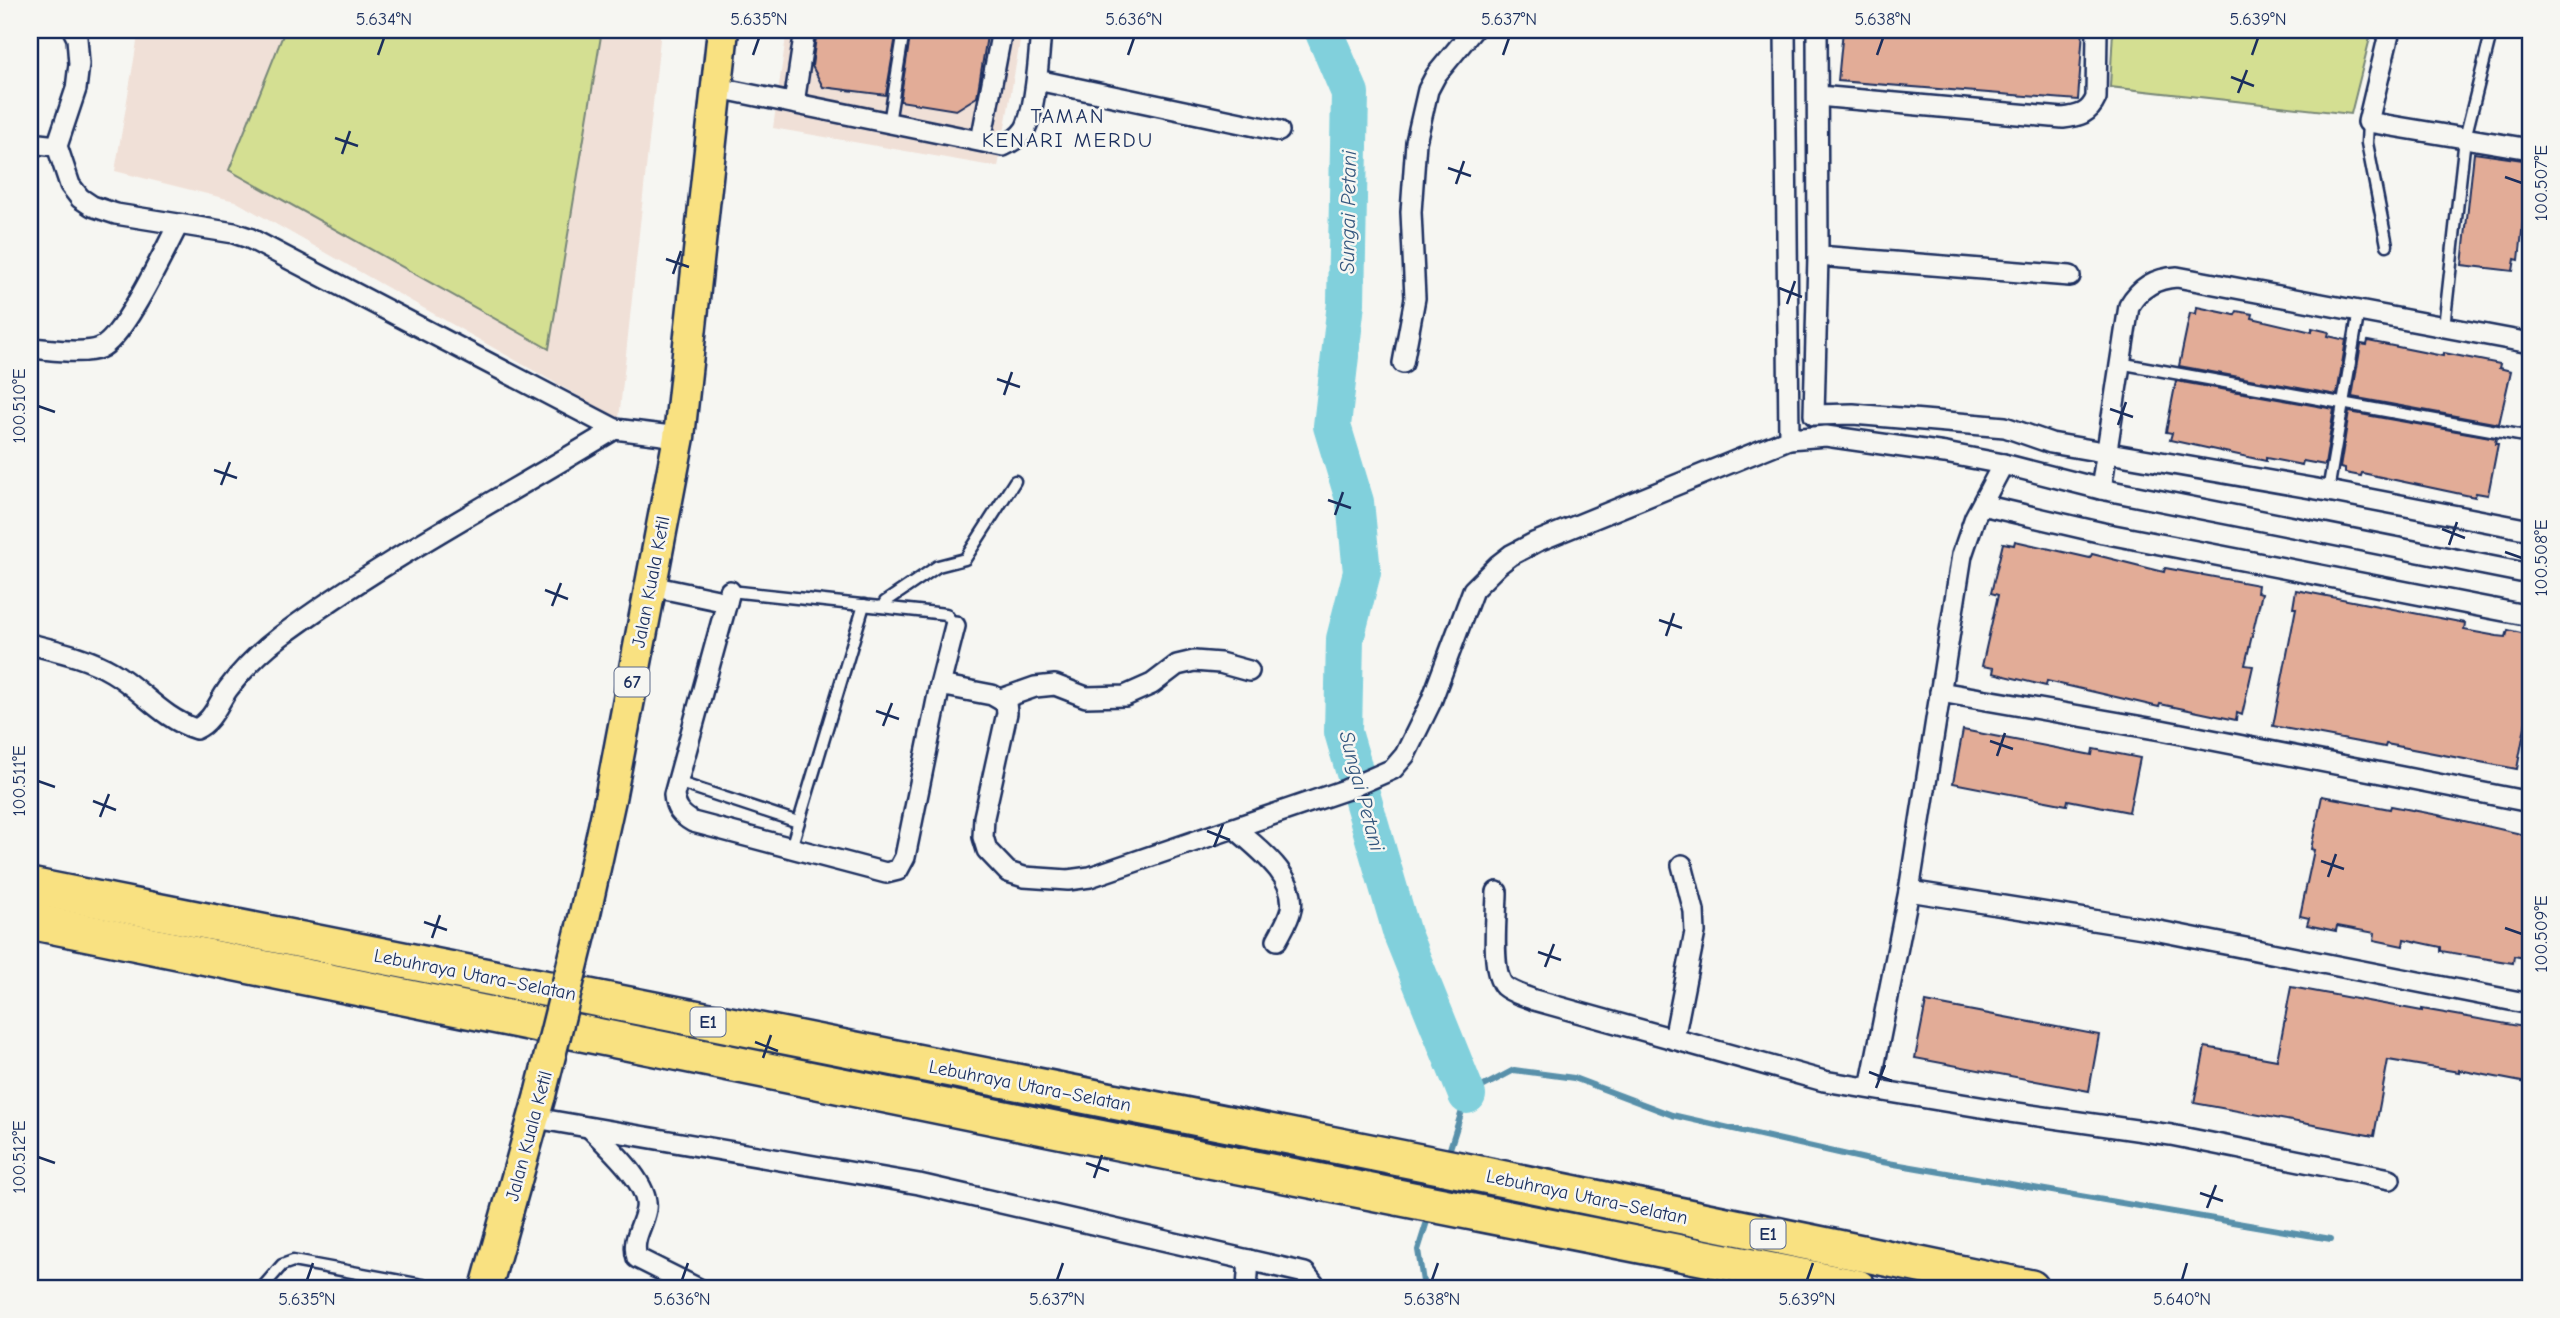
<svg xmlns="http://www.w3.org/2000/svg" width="2560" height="1318" font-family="'Comic Neue',sans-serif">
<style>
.built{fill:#f0e0d7}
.green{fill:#d4df92;stroke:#788778;stroke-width:2}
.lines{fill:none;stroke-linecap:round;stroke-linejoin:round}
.stream{stroke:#5890aa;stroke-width:6}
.river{stroke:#81d0dc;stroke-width:38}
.building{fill:#e2ac97;stroke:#1b2f5e;stroke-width:2}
.lane-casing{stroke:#1b2f5e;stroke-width:15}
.street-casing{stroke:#1b2f5e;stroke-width:24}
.primary-casing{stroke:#1b2f5e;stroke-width:35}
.highway-casing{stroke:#1b2f5e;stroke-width:40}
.lane{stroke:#f6f6f2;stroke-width:10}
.street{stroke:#f6f6f2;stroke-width:19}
.primary{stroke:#f9e181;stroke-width:30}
.highway{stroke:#f9e181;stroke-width:35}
.primary-bridge-casing{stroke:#1b2f5e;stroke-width:35;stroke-linecap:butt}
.primary-bridge{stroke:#f9e181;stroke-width:30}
.ticks{fill:none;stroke:#1b2f5e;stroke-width:2.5}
.labels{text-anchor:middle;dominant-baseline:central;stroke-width:5;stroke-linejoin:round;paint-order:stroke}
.shield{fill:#f6f6f2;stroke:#5d6b8a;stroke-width:2}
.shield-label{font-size:18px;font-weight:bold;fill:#1b2f5e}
.street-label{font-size:19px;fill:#1b2f5e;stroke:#f6f6f2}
.neighbourhood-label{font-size:21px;letter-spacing:2px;fill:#1b2f5e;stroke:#f6f6f2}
.water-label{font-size:21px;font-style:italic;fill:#34577e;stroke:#f6f6f2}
.neatline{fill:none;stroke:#1b2f5e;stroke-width:2.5}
.ticks-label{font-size:18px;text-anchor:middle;fill:#1b2f5e}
</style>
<rect width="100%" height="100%" fill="#f6f6f2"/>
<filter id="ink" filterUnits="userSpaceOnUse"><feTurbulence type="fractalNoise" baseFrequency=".0143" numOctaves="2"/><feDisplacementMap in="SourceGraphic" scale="14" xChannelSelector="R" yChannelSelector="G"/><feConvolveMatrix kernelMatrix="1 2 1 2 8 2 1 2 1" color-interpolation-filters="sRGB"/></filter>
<g filter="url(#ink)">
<g class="built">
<path d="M139,30H661L619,419L235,201L115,171Z"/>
<path d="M787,30H1022L998,167L773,128Z"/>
</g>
<g class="green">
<path d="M285,30H602L549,349L229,170Z"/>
<path d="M2113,30H2372L2351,114L2110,87Z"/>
</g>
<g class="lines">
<g class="stream">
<path d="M1447,1158L1467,1095L1514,1070L1574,1078L1672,1115L1865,1159L2331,1239"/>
<path d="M1424,1288L1418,1250L1429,1215"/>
</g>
<path class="river" d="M1323,30L1350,93L1346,303L1332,426L1355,502L1362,572L1345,639L1343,732L1402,934L1467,1095"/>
</g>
<g class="building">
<path d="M817,30H897L886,95L823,87L812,66Z"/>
<path d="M911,30H988L977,97L956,110L900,101Z"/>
<path d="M1843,30H1972L2004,32V30H2083L2078,100L1838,81Z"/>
<path d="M2474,153L2523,160V164L2529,165L2519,260L2515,259L2513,271L2462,265Z"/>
<path d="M2197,307L2235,315L2237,311L2253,314L2252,318L2312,332V328L2329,332L2328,336L2346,340L2337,395L2179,366L2190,313L2196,314Z"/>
<path d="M2368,341L2443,356L2444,353L2500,364L2499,368L2511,371L2499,424L2352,397L2361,344L2367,345Z"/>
<path d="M2176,381L2334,409L2325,465L2303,461L2302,465L2266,458V461L2170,440L2172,433L2166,432Z"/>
<path d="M2349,412L2496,438L2495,444H2498L2488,495L2476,493L2475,497L2362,473L2361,476L2345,473V469L2340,468Z"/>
<path d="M2015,541L2090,558L2092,554L2164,572L2165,568L2258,585L2257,592L2262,593L2245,665L2253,666L2242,715L2237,713L2236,720L2160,704L2159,707L2047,681L2046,686L1993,673L1994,668L1982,666L1998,595L1991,593L2003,543L2014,545Z"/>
<path d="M2296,590L2465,623L2464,630L2497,636L2506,637L2508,630L2530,635V700L2517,769L2386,744L2385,747L2273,726L2296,608H2293Z"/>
<path d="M1963,730L2092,755L2093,749L2140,758L2129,812L2068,800L2067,805L1953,783Z"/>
<path d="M2322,796L2390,809L2391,806L2438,815L2530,836V959L2514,956L2513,963L2470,956L2441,951V947L2404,939L2403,946L2374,940L2375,933L2337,926L2336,931L2307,925L2309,918L2300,916L2314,850L2311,849Z"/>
<path d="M2291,987L2422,1011V1009L2530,1028V1067L2527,1083L2459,1070V1072L2388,1060L2374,1136L2194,1103L2205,1047L2277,1060Z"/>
<path d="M1926,1002L2099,1035L2089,1091L1915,1058Z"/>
</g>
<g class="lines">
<g class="lane-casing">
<g id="lane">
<path d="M2368,122L2367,143L2387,245"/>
<path d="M889,123L904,30"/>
<path d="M2444,327L2465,138L2492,30"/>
<path d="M2119,363L2530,437"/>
<path d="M2328,491L2359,310"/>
<path d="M730,591L946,614L955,626"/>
<path d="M882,607L885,602L938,566L965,559L1015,481"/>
<path d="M677,782L798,822"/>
<path d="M791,848L864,605"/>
<path d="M262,1288L282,1265L293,1261L439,1288"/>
</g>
</g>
<g class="street-casing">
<g id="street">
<path d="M73,30L77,38L79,64L76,89L57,146L70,185L80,198L92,206L116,214L234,233L249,238L615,429L679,437"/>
<path d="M1785,30L1789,439"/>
<path d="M1817,30L1818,256L1814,415L1853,414L2005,427L2051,443L2328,491L2530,530"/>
<path d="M2390,30L2368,122L2530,149"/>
<path d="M1037,80L1279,131"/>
<path d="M718,88L1003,146C1012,142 1019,138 1025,129C1036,109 1039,54 1041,30"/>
<path d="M1818,96L2063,118C2079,116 2089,114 2096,98L2097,30"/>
<path d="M794,103L805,30"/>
<path d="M981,141L1002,30"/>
<path d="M30,143L57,146"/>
<path d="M1818,256L2070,276"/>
<path d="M30,348C48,349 84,355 100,348C124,338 164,251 178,225"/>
<path d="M1403,363L1415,298L1411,212L1416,142L1428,90L1436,75L1473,30"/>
<path d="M2101,489L2129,306C2140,287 2156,278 2177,277L2530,343"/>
<path d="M1982,505L2103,533L2530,616"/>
<path d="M651,586L727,602"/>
<path d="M730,591L674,795C675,808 681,815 693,822L886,873L898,870L905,857L940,685L955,626"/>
<path d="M30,644C57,651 87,657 112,672C141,689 163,719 196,729C213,721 218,703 228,689C243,669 261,651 281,636C386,558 504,497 615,429"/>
<path d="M940,685L992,695L1006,703L1007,713L984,817L983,837L987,850L1008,872L1024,877L1068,880L1090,877L1345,790L1393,769L1405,755L1431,702L1473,590L1498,565L1511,555L1536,542L1789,439L1826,436L1945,453L2003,464L2101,489L2530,574"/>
<path d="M1940,692L2161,730L2530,802"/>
<path d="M1001,699L1035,687L1055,685L1086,697L1125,696L1152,684L1177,665L1194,661L1220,663L1249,671"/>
<path d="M1236,829C1257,848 1297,876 1291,909C1289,920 1282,930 1277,940"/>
<path d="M1909,891L2149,929L2530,1004"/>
<path d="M1497,892C1497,913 1490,971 1504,986C1512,993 1525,996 1534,1000L1824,1081L2010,1112L2171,1135L2390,1179"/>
<path d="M1674,1039L1695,932L1694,911L1682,865"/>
<path d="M1870,1088L1909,891L1962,555L1975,517L2003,464"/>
<path d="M535,1118L919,1184L1305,1273L1317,1288"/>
<path d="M590,1128C607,1146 650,1183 646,1209C643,1227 631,1239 637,1258L697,1288"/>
<path d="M1247,1288L1249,1260"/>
</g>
</g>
<g class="primary-casing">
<g id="primary">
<path d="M582,927L610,799L679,437L723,30"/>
<path d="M486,1288L540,1095"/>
</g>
</g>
<g class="highway-casing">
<g id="highway">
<path d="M30,886L1470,1172L2031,1288"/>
<path d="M30,921L1123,1143L1858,1288"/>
</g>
</g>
<use href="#lane" class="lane"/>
<use href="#street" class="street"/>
<use href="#primary" class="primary"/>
<use href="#highway" class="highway"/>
<g class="primary-bridge-casing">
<path id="primary-bridge" d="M540,1095L582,927"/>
</g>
<use href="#primary-bridge" class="primary-bridge"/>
</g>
</g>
<path class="ticks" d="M378,55L384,38M753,55L759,38M1128,55L1134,38M1503,55L1509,38M1877,55L1883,38M2252,55L2258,38M2231,77L2254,86M2238,93L2247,70M335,138L358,146M342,154L350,131M1448,168L1471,176M2505,177L2522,183M1456,184L1464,161M666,259L689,267M673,274L681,251M1779,288L1802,297M1787,304L1795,281M997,379L1020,387M1004,395L1012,372M38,406L55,412M2110,409L2133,417M2118,425L2126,402M214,470L237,478M221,485L230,462M1328,500L1351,508M1335,515L1343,492M2442,529L2465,538M2449,545L2457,522M2505,552L2522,558M545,590L568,599M552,606L561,583M1659,620L1682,628M1666,636L1674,613M876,711L899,719M883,726L892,703M1990,741L2013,749M1997,756L2005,733M38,781L55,787M93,801L116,810M100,817L109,794M1207,831L1230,840M1214,847L1223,824M2321,861L2344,869M2328,877L2336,854M424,922L447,930M2505,928L2522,934M432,938L440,915M1538,952L1561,960M1545,967L1554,944M755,1042L778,1051M763,1058L771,1035M1869,1072L1892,1081M1876,1088L1885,1065M38,1157L55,1163M1086,1163L1109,1171M1094,1178L1102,1155M2200,1193L2223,1201M2207,1208L2216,1185M307,1280L313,1263M682,1280L688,1263M1057,1280L1063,1263M1432,1280L1438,1263M1807,1280L1813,1263M2182,1280L2187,1263"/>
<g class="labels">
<g class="shield">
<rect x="614.5" y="667.5" width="35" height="29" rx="5"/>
<rect x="690.5" y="1007.5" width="35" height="29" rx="5"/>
<rect x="1750.5" y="1219.5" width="35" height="29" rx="5"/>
</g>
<g class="shield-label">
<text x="632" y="682">67</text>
<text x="708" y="1022">E1</text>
<text x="1768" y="1234">E1</text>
</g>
<g class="street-label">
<text transform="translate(651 582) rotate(-79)">Jalan Kuala Ketil</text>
<text transform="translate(475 975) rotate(11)">Lebuhraya Utara–Selatan</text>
<text transform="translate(1030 1086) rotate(11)">Lebuhraya Utara–Selatan</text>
<text transform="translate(529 1136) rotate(-75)">Jalan Kuala Ketil</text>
<text transform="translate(1587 1197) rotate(12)">Lebuhraya Utara–Selatan</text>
</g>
<g class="neighbourhood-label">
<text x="1068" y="116">TAMAN<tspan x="1068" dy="24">KENARI MERDU</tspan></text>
</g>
<g class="water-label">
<text transform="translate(1348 212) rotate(-89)">Sungai Petani</text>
<text transform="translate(1362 791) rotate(75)">Sungai Petani</text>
</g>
</g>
<rect width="2560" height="1318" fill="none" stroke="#f6f6f2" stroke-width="77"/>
<rect x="38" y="38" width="2484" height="1242" class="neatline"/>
<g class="ticks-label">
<text x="384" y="25">5.634°N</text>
<text x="759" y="25">5.635°N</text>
<text x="1134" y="25">5.636°N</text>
<text x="1509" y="25">5.637°N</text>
<text x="1883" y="25">5.638°N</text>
<text x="2258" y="25">5.639°N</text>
<text transform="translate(2541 183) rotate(-90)" y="6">100.507°E</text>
<text transform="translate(19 406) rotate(-90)" y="6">100.510°E</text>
<text transform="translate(2541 558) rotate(-90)" y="6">100.508°E</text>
<text transform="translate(19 781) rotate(-90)" y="6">100.511°E</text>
<text transform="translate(2541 934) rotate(-90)" y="6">100.509°E</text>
<text transform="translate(19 1157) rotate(-90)" y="6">100.512°E</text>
<text x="307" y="1305">5.635°N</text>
<text x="682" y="1305">5.636°N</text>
<text x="1057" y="1305">5.637°N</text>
<text x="1432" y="1305">5.638°N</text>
<text x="1807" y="1305">5.639°N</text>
<text x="2182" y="1305">5.640°N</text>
</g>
</svg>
